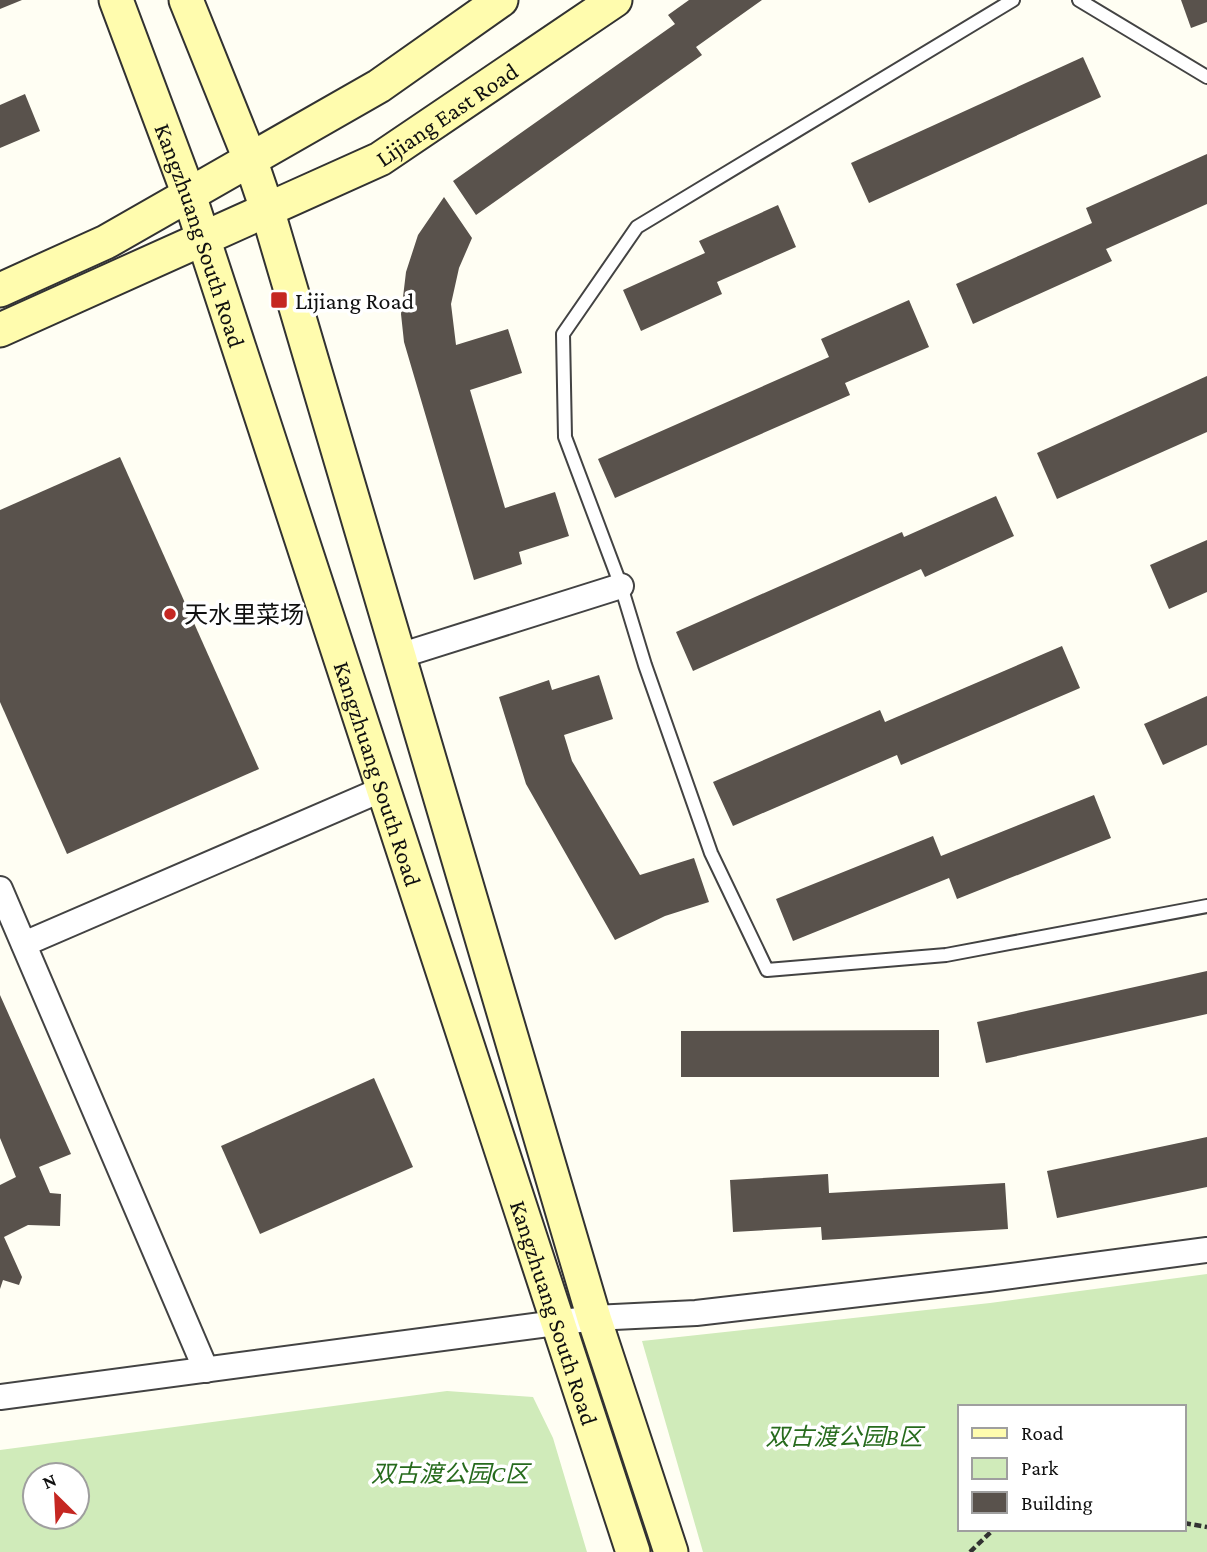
<svg xmlns="http://www.w3.org/2000/svg" width="1207" height="1552" font-family="'Crimson Pro','Noto Sans SC',serif">
<style>
.green{fill:#d0ebba;fill-rule:evenodd}
.building{fill:#59524c}
.lines{fill:none;stroke-linecap:round;stroke-linejoin:round}
.service-casing{stroke:#434343;stroke-width:16}
.minor-casing{stroke:#434343;stroke-width:28}
.secondary-casing{stroke:#323232;stroke-width:37}
.path{stroke:#323232;stroke-width:4.5;stroke-dasharray:7 3.5;stroke-linecap:butt}
.service{stroke:#fff;stroke-width:12}
.minor{stroke:#fff;stroke-width:24}
.secondary{stroke:#fffcae;stroke-width:33}
.poi-dot{fill:#c52722;stroke:#fff;stroke-width:2.5}
.labels{text-anchor:middle;dominant-baseline:central;stroke-width:7;stroke-linejoin:round;paint-order:stroke}
.street-label{font-size:24px;fill:#101010;stroke:#fff}
.poi-label{font-size:24px;fill:#101010;stroke:#fff;text-anchor:start}
.park-label{font-size:24px;font-style:italic;fill:#276b1d;stroke:#fff}
</style>
<rect width="100%" height="100%" fill="#fffef3"/>
<g class="green">
<path d="M1207,1274V1552H703L642,1341L990,1303ZM960,1407H1184V1529H960Z"/>
<path d="M447,1391L533,1397L553,1438L587,1552H0V1450ZM35,1475H77V1517H35Z"/>
</g>
<g class="building">
<path d="M0,0H22L0,9Z"/>
<path d="M689,0H762L696,47L702,55L476,215L453,181L675,24L668,15Z"/>
<path d="M1181,0H1207V22L1191,28Z"/>
<path d="M1083,57L1101,97L869,203L851,163Z"/>
<path d="M25,94L40,131L0,148V105Z"/>
<path d="M1207,154V204L1106,249L1112,261L973,324L956,284L1092,223L1086,208Z"/>
<path d="M444,197L472,238L459,268L451,304L456,345L508,329L522,373L470,390L505,508L555,492L569,536L519,552L522,564L474,580L404,342L401,314L406,272L418,235Z"/>
<path d="M778,205L796,247L717,282L722,294L641,331L623,290L705,253L699,241Z"/>
<path d="M909,300L929,347L845,383L850,395L615,498L598,459L829,357L821,339Z"/>
<path d="M1207,376V432L1057,499L1037,453Z"/>
<path d="M120,457L259,769L67,854L0,702V510Z"/>
<path d="M996,496L1014,536L925,577L921,569L693,671L676,632L902,532L904,537Z"/>
<path d="M1207,540V592L1169,609L1150,565Z"/>
<path d="M1062,646L1080,688L901,765L897,755L733,826L713,782L880,710L885,722Z"/>
<path d="M599,675L613,719L564,735L572,761L640,875L694,858L709,902L665,916L615,940L526,784L499,697L549,680L552,690Z"/>
<path d="M1207,696V745L1163,765L1144,724Z"/>
<path d="M1094,795L1111,838L957,899L949,878L793,941L776,899L933,836L941,856Z"/>
<path d="M1207,971V1014L986,1063L977,1022Z"/>
<path d="M0,995L71,1154L39,1167L50,1193L61,1194L60,1226L28,1225L4,1237L22,1277L19,1285L3,1280L0,1289V1185L16,1177L0,1138Z"/>
<path d="M939,1030V1077H681V1031Z"/>
<path d="M374,1078L413,1167L260,1234L221,1146Z"/>
<path d="M1207,1137V1187L1057,1218L1047,1171Z"/>
<path d="M828,1174L829,1193L1005,1183L1008,1229L822,1240L821,1227L733,1232L730,1180Z"/>
</g>
<g class="lines">
<g class="service-casing">
<g id="service">
<path d="M1013,0L637,227L563,334L565,437L621,586L645,665L711,853L767,970L946,955L1207,906"/>
<path d="M1079,0L1207,77"/>
</g>
</g>
<g class="minor-casing">
<g id="minor">
<path d="M399,656L621,586"/>
<path d="M0,889L206,1370"/>
<path d="M24,944L383,789"/>
<path d="M0,1397L594,1318L696,1313L988,1279L1207,1250"/>
</g>
</g>
<g class="secondary-casing">
<g id="secondary">
<path id="s1" d="M116,0L189,195L633,1552"/>
<path d="M186,0L250,159L267,209L594,1318L671,1552"/>
<path d="M0,290L106,242L379,86L501,0"/>
<path id="s2" d="M0,330L380,159L615,0"/>
</g>
</g>
<g class="path">
<path d="M1184,1523L1207,1527"/>
<path d="M970,1552L994,1529"/>
</g>
<use href="#service" class="service"/>
<use href="#minor" class="minor"/>
<use href="#secondary" class="secondary"/>
</g>
<g class="poi-dot">
<rect x="270" y="291" width="18" height="18" rx="3.5"/>
<circle cx="170" cy="614" r="7"/>
</g>
<g class="labels">
<g class="street-label">
<text stroke="none"><textPath href="#s2" startOffset="497">Lijiang East Road</textPath></text>
<text stroke="none"><textPath href="#s1" startOffset="250">Kangzhuang South Road</textPath></text>
<text stroke="none"><textPath href="#s1" startOffset="817">Kangzhuang South Road</textPath></text>
<text stroke="none"><textPath href="#s1" startOffset="1384">Kangzhuang South Road</textPath></text>
</g>
<g class="poi-label">
<text x="295" y="300">Lijiang Road</text>
<text x="184" y="614">天水里菜场</text>
</g>
<g class="park-label">
<text x="844" y="1436">双古渡公园B区</text>
<text x="450" y="1473">双古渡公园C区</text>
</g>
</g>
<rect x="958" y="1405" width="228" height="126" fill="#ffffff" stroke="#9f9f9f" stroke-width="2"/>
<rect x="972" y="1428" width="35" height="10" fill="#fffcae" stroke="#9f9f9f" stroke-width="2"/>
<text x="1021" y="1440" font-size="21" fill="#101010">Road</text>
<rect x="972" y="1458" width="35" height="21" fill="#d0ebba" stroke="#9f9f9f" stroke-width="2"/>
<text x="1021" y="1475" font-size="21" fill="#101010">Park</text>
<rect x="972" y="1492" width="35" height="21" fill="#59524c" stroke="#9f9f9f" stroke-width="2"/>
<text x="1021" y="1510" font-size="21" fill="#101010">Building</text>
<g transform="translate(56 1496) rotate(336)"><circle r="33" fill="#ffffff" stroke="#9f9f9f" stroke-width="2"/>
<path d="M0-5L12 26L0 18L-12 26Z" fill="#c52722"/>
<text y="-10" font-size="19" font-weight="bold" text-anchor="middle" fill="#101010">N</text>
</g>
</svg>
